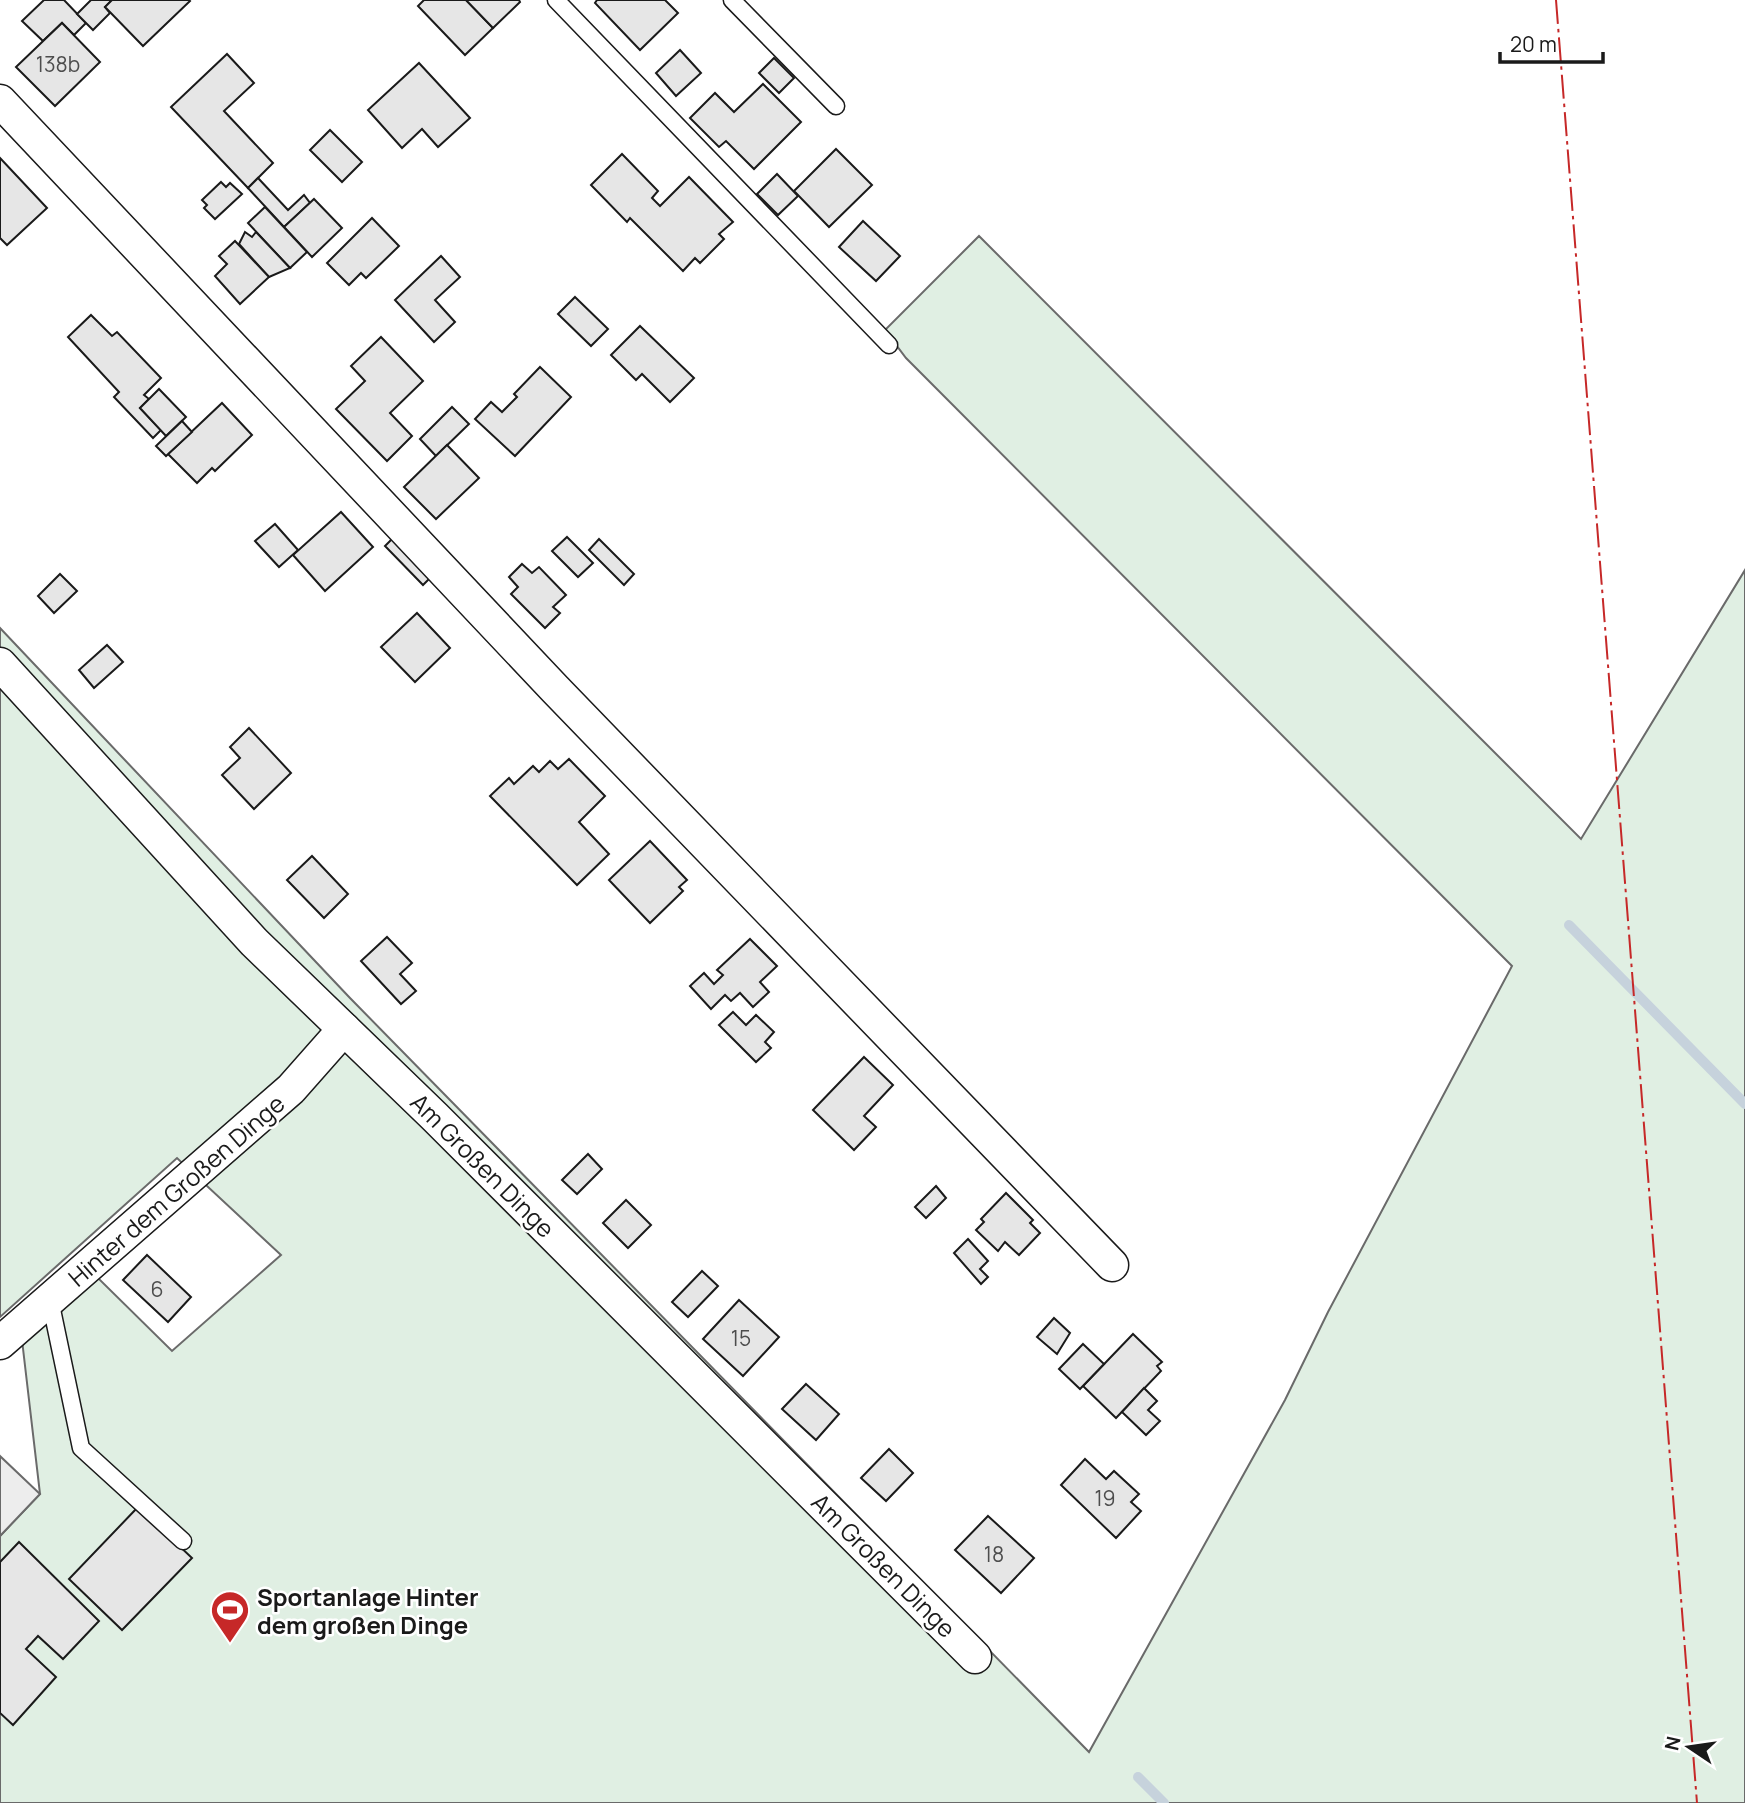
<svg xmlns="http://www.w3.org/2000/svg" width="1745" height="1803" font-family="Manrope,sans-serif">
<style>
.green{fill:#e0efe3;stroke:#6a6a6a;stroke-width:2}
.parking{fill:#ededed;stroke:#6a6a6a;stroke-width:2}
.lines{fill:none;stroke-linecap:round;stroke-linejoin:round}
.stream{stroke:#c6d2dc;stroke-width:10}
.building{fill:#e6e6e6;stroke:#1a1a1a;stroke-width:2}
.service-casing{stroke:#1a1a1a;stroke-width:19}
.minor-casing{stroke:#1a1a1a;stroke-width:35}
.service{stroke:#fff;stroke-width:16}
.minor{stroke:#fff;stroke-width:32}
.power{stroke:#c62828;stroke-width:2;stroke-dasharray:24 5 3.5 5;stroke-linecap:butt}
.labels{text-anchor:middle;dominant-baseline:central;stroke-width:5;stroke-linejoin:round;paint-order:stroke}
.number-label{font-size:21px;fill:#4d4d4d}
.street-label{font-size:24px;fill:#1a1a1a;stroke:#fff}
.poi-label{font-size:24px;font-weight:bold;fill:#1a1a1a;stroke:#fff;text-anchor:start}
</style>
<rect width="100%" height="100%" fill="#fff"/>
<path class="green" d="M979,236L1581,839L1745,570V1803H0V1536L40,1494L22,1340L95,1275L172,1351L281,1255L177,1158L0,1317V628L350,998L1089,1752L1285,1400L1328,1312L1512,966L906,358L885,330Z"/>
<path class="parking" d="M0,1456L40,1494L0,1536Z"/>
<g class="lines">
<g class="stream">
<path d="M1569,925L1745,1104"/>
<path d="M1138,1777L1164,1803"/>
</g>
</g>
<g class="building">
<path d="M44,0H64L86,23L74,35L62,23L43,41L22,21Z"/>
<path d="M91,0H112L105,7L110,13L93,30L77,14Z"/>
<path d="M112,0H189L190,1L143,46L105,7Z"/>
<path d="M424,0H466L493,28L465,55L418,6Z"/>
<path d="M466,0H519L520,2L493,28Z"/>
<path d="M597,0H665L678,13L640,50L595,3Z"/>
<path d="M62,23L100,62L55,106L16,67Z"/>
<path d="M680,50L701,73L676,96L656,73Z"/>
<path d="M227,54L254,83L224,111L273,163L248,188L171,107Z"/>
<path d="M774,58L794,78L779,93L759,73Z"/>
<path d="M419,63L470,118L438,147L422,129L402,148L368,110Z"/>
<path d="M763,84L801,122L754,169L726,141L719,147L690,118L715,93L734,112Z"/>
<path d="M330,130L362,162L342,182L310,150Z"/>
<path d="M836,149L872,185L829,227L794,191Z"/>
<path d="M622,154L658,191L652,198L660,206L689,177L733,222L719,234L724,239L700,263L695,258L683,271L630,218L627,222L591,185Z"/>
<path d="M0,158L47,208L7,245L0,238Z"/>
<path d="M777,174L798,196L778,215L757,194Z"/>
<path d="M258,178L288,210L304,195L310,203L284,227L248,188Z"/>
<path d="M221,182L226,187L230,183L242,194L215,219L204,208L207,205L202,200Z"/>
<path d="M314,199L342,228L312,257L284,227Z"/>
<path d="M265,207L307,252L290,268L248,223Z"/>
<path d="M372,218L399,246L366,278L361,273L349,285L327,263Z"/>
<path d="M863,221L900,256L876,281L839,247Z"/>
<path d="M245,232L252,237L256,232L290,268L269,277L239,244Z"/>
<path d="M235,241L269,277L240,304L215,276L227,264L219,256Z"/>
<path d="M441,256L460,277L435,300L455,322L434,342L395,300Z"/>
<path d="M575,297L608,329L591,346L558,314Z"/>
<path d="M91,315L112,336L117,332L161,378L144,395L149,399L140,408L161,430L153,438L114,397L119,392L68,337Z"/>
<path d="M640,326L694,378L670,402L642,374L636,380L611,355Z"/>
<path d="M381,337L423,381L390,413L412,436L387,461L336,409L365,381L351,366Z"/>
<path d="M540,367L571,397L515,456L475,419L491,402L502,412L517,397L514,394Z"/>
<path d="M159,389L186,417L166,436L140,408Z"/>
<path d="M222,403L252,435L215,471L212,468L197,483L168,454Z"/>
<path d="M452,407L469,424L436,456L420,439Z"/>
<path d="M182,421L192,432L166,456L156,446Z"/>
<path d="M447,445L479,478L436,519L404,487Z"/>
<path d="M341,512L373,547L325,591L293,555Z"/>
<path d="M275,524L298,550L279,567L255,541Z"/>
<path d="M395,536L432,576L423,585L385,546Z"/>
<path d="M567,537L593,563L578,577L552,551Z"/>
<path d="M599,539L634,574L624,585L589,550Z"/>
<path d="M522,564L532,573L539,567L566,595L553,607L560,613L545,628L511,594L518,587L509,577Z"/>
<path d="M60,574L77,591L54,613L38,596Z"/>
<path d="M417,613L450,648L415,682L381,647Z"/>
<path d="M107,645L123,662L94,688L79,670Z"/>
<path d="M249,728L291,773L254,809L222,775L240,758L230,747Z"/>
<path d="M569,759L605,796L579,822L609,854L577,885L490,796L509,778L514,784L533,766L539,772L550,761L558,769Z"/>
<path d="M650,841L687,880L679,887L683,891L650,923L609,880Z"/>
<path d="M312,856L348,894L324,918L287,880Z"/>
<path d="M387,937L412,963L400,974L416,991L401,1004L361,961Z"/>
<path d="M750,939L777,966L760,982L769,992L753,1007L740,993L731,1001L725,995L711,1009L690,986L704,973L714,984L723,975L717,970Z"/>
<path d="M733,1012L746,1025L756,1015L774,1032L765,1042L771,1048L756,1062L719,1025Z"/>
<path d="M864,1057L893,1085L864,1116L876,1127L854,1150L813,1110Z"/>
<path d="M588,1154L602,1169L577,1194L562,1180Z"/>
<path d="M936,1186L946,1198L926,1218L915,1207Z"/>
<path d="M1006,1193L1033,1220L1030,1223L1040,1233L1019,1255L1005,1242L998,1251L976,1230L984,1222L981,1219Z"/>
<path d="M626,1200L651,1225L628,1248L603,1223Z"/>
<path d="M968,1239L988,1261L980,1269L988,1277L981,1284L954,1253Z"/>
<path d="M147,1255L191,1297L168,1322L123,1280Z"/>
<path d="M702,1271L718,1286L688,1317L672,1302Z"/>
<path d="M739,1300L779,1337L743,1376L703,1339Z"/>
<path d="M1054,1318L1070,1333L1057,1354L1037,1337Z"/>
<path d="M1133,1334L1162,1362L1157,1366L1161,1371L1116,1418L1083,1386Z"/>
<path d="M1083,1344L1104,1364L1080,1389L1059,1369Z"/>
<path d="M806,1384L839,1414L816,1440L782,1409Z"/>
<path d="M1144,1388L1157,1401L1148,1410L1160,1421L1146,1435L1122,1412Z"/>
<path d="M889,1449L913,1473L886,1501L861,1478Z"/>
<path d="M1085,1459L1106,1479L1114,1471L1139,1494L1131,1502L1141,1511L1116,1538L1061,1485Z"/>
<path d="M138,1507L192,1558L122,1630L69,1579Z"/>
<path d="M988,1516L1034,1558L1001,1593L955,1550Z"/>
<path d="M19,1542L99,1621L63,1659L38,1636L26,1649L56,1677L13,1725L0,1713V1562Z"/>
</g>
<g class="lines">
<g class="service-casing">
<g id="service">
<path d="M556,0L889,345"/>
<path d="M732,0L836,106"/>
<path d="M50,1300L81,1448L183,1541"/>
</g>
</g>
<g class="minor-casing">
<g id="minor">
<path d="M0,101L555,689L1112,1265"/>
<path d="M0,664L254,942L435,1117L975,1657"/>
<path d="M0,1343L291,1089L344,1029"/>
</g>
</g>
<use href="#service" class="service"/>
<use href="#minor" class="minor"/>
<path class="power" d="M1556,0L1697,1803"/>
</g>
<defs>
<g id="stadium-pin" transform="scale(2.0125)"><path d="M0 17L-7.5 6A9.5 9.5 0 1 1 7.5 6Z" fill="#c62828" stroke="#fff"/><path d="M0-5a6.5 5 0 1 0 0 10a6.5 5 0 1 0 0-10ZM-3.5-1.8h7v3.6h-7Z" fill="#fff"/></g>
</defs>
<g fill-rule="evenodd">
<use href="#stadium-pin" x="230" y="1610"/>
</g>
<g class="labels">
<g class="number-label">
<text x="58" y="64">138b</text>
<text x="157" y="1289">6</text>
<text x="741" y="1338">15</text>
<text x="1105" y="1498">19</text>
<text x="994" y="1554">18</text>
</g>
<g class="street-label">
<text transform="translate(483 1165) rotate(45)">Am Großen Dinge</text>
<text transform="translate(176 1190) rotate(-41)">Hinter dem Großen Dinge</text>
<text transform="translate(884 1565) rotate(45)">Am Großen Dinge</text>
</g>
<g class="poi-label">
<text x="257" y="1596">Sportanlage Hinter<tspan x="257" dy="28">dem großen Dinge</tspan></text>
</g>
</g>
<g transform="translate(1689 1747) rotate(283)" stroke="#ffffff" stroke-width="5" paint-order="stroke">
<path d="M0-5L12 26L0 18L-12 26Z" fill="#1a1a1a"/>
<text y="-10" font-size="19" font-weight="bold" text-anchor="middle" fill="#1a1a1a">N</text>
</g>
<path d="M1500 52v10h103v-10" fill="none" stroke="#1a1a1a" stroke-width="3.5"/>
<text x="1510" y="52" font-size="21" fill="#1a1a1a" stroke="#ffffff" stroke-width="5" paint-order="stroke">20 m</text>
</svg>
